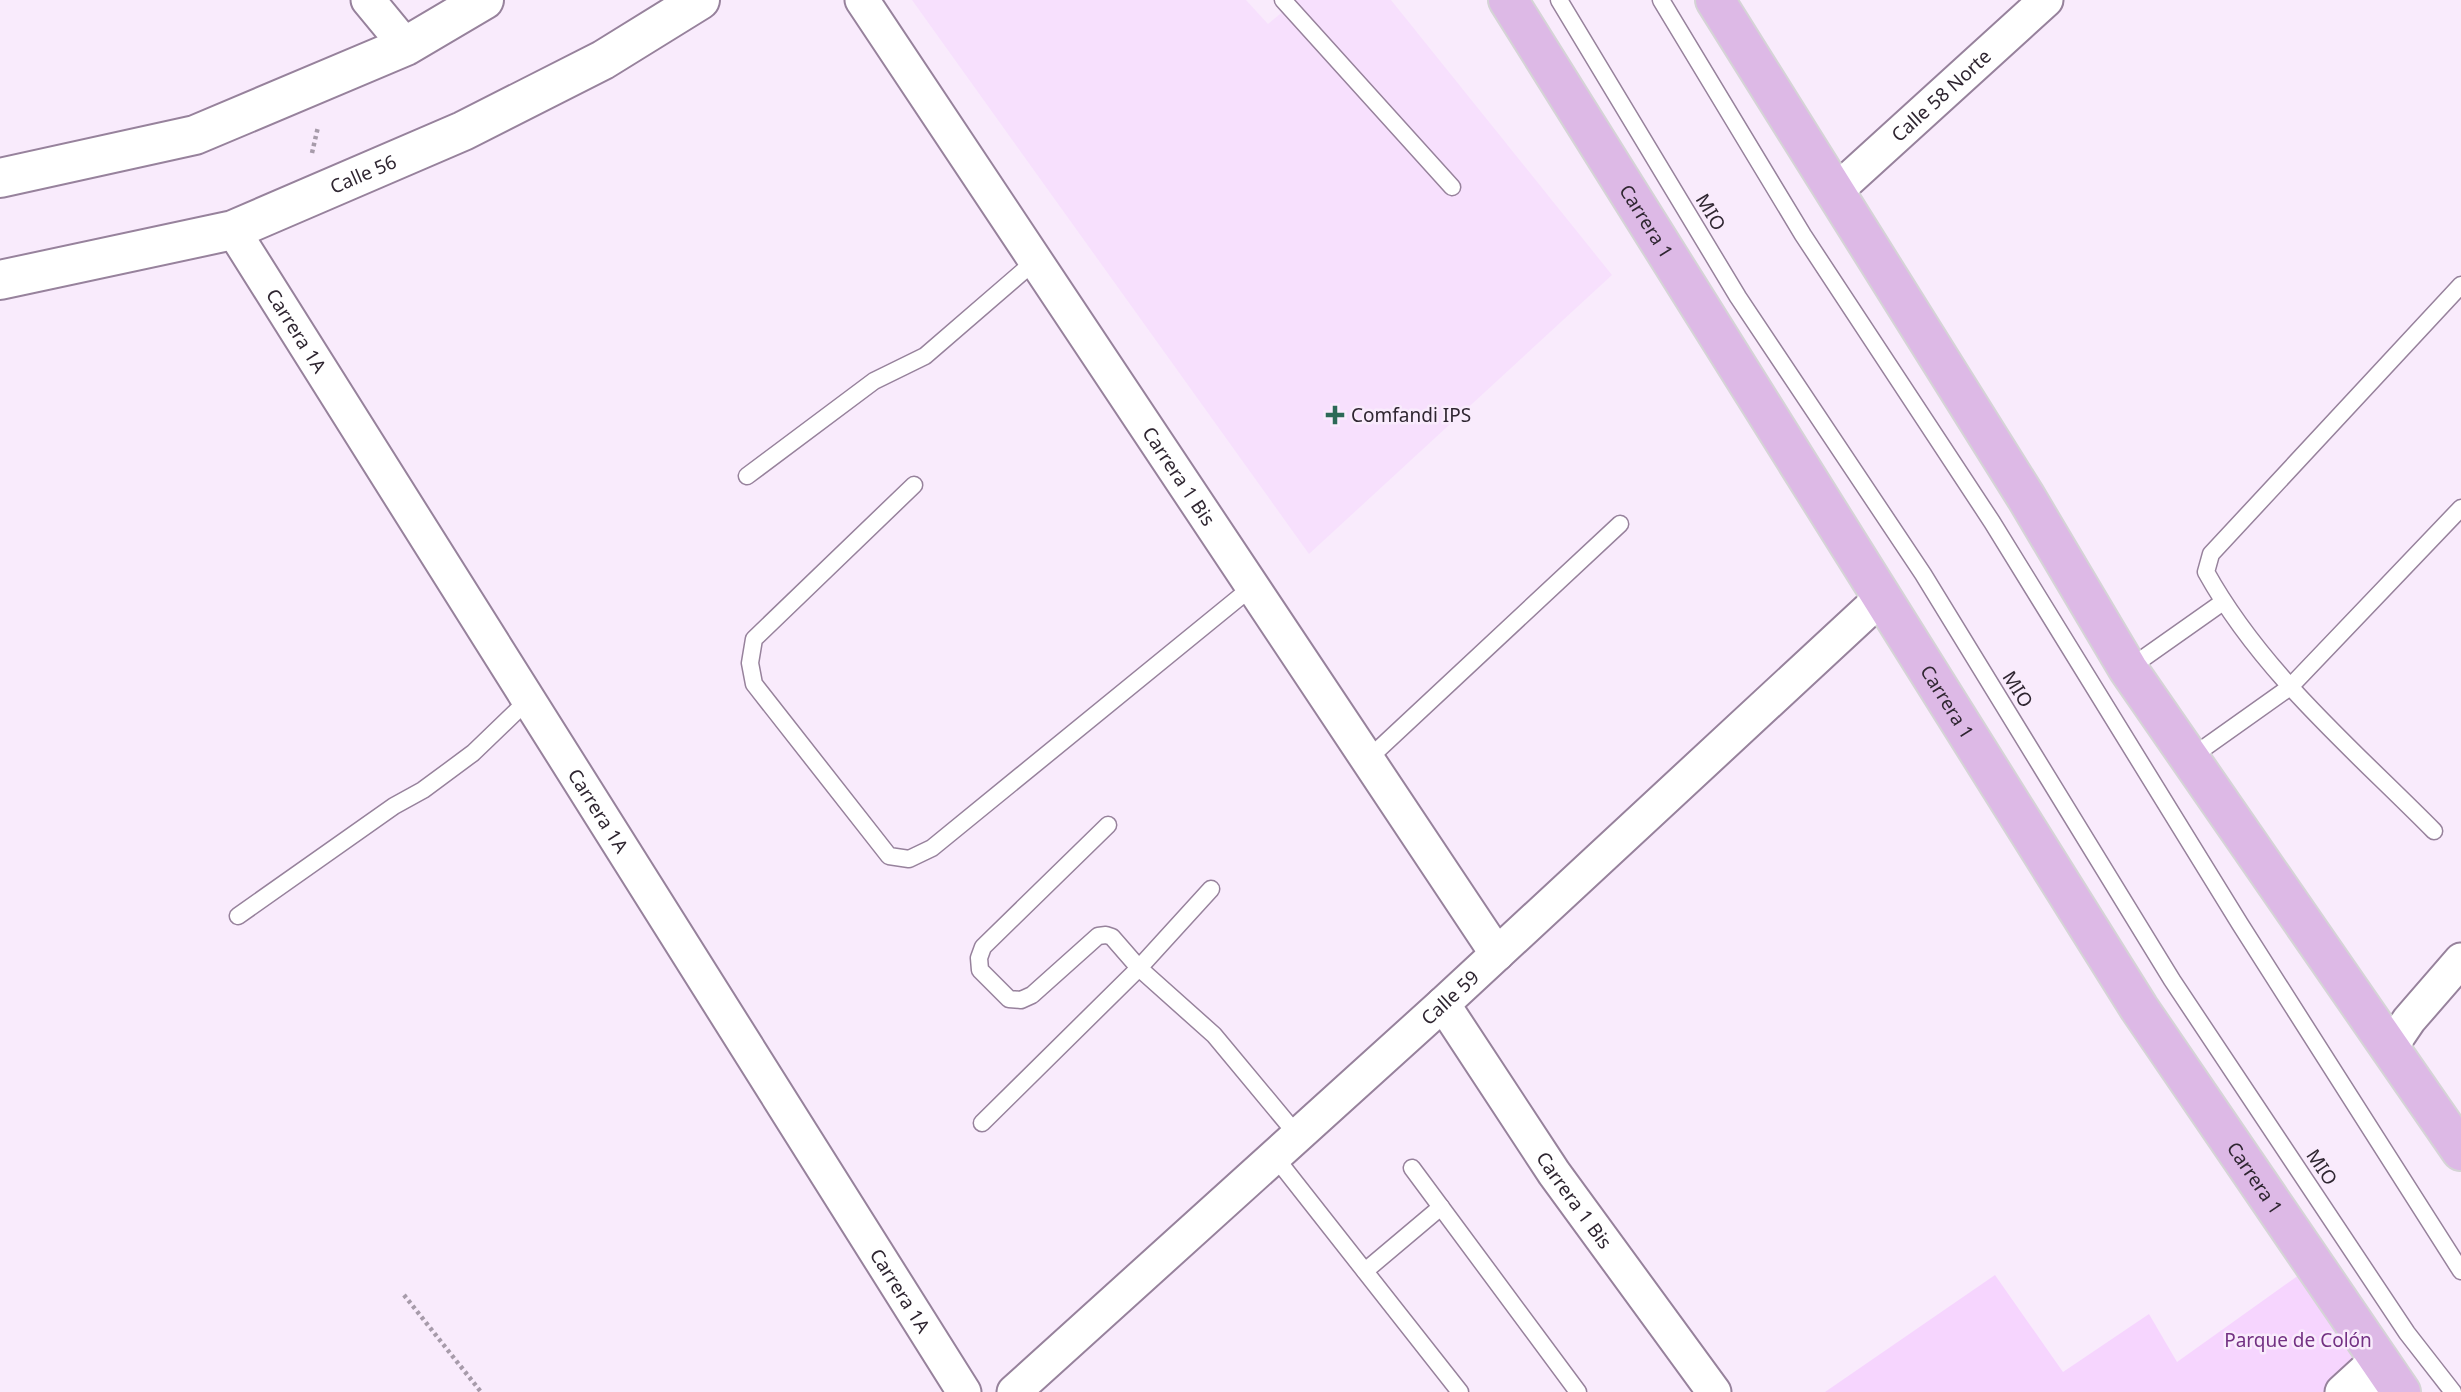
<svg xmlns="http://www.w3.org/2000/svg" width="2461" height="1392" font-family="'Noto Sans',sans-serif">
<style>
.built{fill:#f7e0fd}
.green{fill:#f6d5fe}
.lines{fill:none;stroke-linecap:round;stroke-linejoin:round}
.lane-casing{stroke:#97829c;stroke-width:19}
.street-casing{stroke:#97829c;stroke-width:37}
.secondary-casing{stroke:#97829c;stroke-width:42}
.primary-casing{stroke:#d5d4d6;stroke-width:42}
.path{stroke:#a79baa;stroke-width:4.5;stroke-dasharray:3.5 3.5;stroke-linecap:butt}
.lane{stroke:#fff;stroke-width:16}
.street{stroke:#fff;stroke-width:33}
.secondary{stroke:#fff;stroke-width:38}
.primary{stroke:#ddb9e6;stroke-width:38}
.poi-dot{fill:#2c6a56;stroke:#f9ebfc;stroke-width:2.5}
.labels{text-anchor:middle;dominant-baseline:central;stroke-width:5;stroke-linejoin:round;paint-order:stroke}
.street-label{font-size:19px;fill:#2f2631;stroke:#f9ebfc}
.poi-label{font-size:19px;fill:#2f2631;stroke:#f9ebfc;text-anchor:start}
.park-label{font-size:19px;fill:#733183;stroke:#f9ebfc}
</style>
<rect width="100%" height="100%" fill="#f9ebfc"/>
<path class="built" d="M912,0H1246L1268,24L1297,0H1391L1612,275L1309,554Z"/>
<path class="green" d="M2313,1265L2377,1360L2342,1392H1825L1995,1275L2063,1372L2149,1314L2177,1362Z"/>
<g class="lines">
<g class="lane-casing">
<g id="lane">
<path d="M1283,0L1452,187"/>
<path d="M1559,0L1738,297L1923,574L2172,980L2407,1333L2453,1392"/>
<path d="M1661,0L1803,235L1992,522L2240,924L2461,1271"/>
<path d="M747,476L874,381L925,356L1035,261"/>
<path d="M914,485L754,639L750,663L754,684L889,856L909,859L932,848L1252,587"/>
<path d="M2128,669L2223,602"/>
<path d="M2190,758L2290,687L2461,508"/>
<path d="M1367,760L1620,524"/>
<path d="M1108,825L983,947L979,958L980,970L1009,999L1021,1000L1032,995L1098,936L1106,935L1112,937L1139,968L1214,1035L1298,1136"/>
<path d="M2434,831C2354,750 2262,673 2206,572L2211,554L2461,285"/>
<path d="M238,916L394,806L423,790L473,753L528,700"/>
<path d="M982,1123L1139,968L1211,889"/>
<path d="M1275,1157L1460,1392"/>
<path d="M1412,1168L1578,1392"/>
<path d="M1365,1271L1441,1207"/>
<path d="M2374,1392L2377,1366"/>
</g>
</g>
<g class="street-casing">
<g id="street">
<path d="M368,0L406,46"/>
<path id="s1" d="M862,0L1497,954"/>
<path id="s2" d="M1836,191L2046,0"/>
<path id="s3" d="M233,230L964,1392"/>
<path id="s4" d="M1443,1004L1554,1173L1714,1392"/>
<path d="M2390,1048L2409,1020L2461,960"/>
<path id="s5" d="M1014,1392L1443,1004L1881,598"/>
<path d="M2342,1392L2377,1360"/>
</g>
</g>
<g class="secondary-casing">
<g id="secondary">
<path d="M0,178L195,135L406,46L484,0"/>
<path id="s6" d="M0,280L233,230L463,131L603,60L700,0"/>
</g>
</g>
<g class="primary-casing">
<g id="primary">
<path id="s7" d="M1508,0L2139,1008L2401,1392"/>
<path d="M1715,0L2026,497L2128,669L2461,1151"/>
</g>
</g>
<g class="path">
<path d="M312,153L318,127"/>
<path d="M404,1295L481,1392"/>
</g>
<use href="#lane" class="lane"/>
<use href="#street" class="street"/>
<use href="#secondary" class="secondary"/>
<use href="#primary" class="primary"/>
</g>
<path class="poi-dot" d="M1331.5 404.5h7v7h7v7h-7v7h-7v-7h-7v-7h7z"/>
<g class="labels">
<g class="street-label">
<text stroke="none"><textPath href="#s2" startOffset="142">Calle 58 Norte</textPath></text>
<text stroke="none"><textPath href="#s6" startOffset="380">Calle 56</textPath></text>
<text transform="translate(1711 212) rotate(59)">MIO</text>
<text stroke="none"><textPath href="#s7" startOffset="261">Carrera 1</textPath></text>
<text stroke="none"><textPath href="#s3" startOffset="119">Carrera 1A</textPath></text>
<text stroke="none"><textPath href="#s1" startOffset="572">Carrera 1 Bis</textPath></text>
<text transform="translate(2018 689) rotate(58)">MIO</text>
<text stroke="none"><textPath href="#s7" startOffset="828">Carrera 1</textPath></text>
<text stroke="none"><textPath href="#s3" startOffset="686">Carrera 1A</textPath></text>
<text stroke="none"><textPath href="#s5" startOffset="588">Calle 59</textPath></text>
<text transform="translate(2322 1167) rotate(56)">MIO</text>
<text stroke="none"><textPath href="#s7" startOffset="1395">Carrera 1</textPath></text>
<text stroke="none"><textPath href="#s4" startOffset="236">Carrera 1 Bis</textPath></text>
<text stroke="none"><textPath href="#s3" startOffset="1253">Carrera 1A</textPath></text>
</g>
<g class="poi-label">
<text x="1351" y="415">Comfandi IPS</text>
</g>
<g class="park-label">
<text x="2298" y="1340">Parque de Colón</text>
</g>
</g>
</svg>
